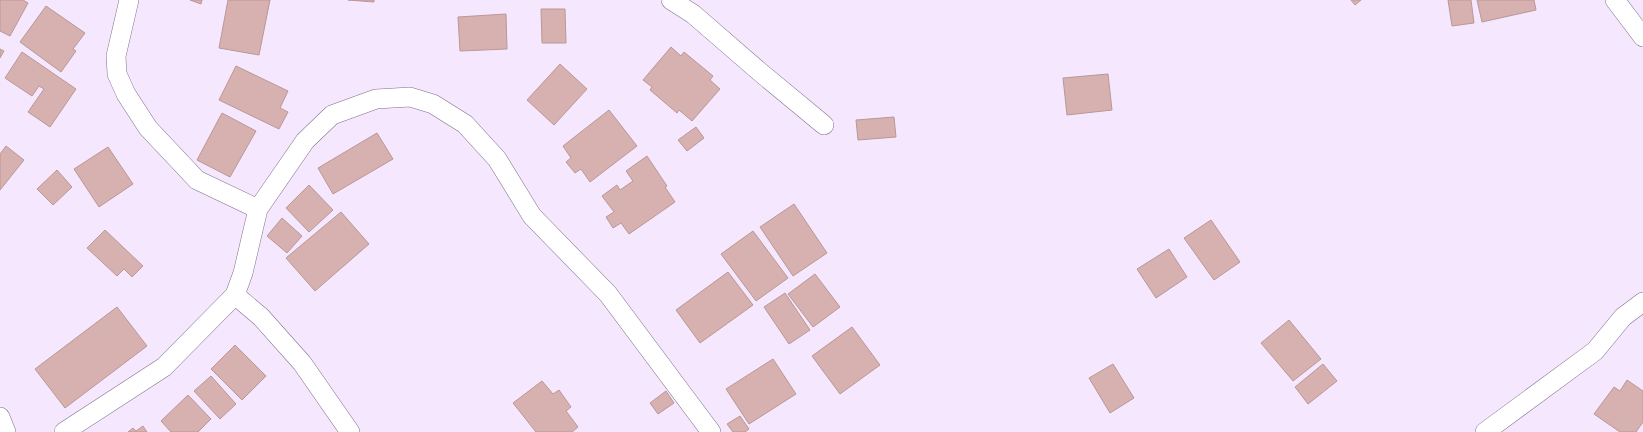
<svg xmlns="http://www.w3.org/2000/svg" width="1643" height="432" font-family="Georgia,serif">
<style>
.building{fill:#d6b1b0;stroke:#bb9796}
.lines{fill:none;stroke-linecap:round;stroke-linejoin:round}
.street-casing{stroke:#807089;stroke-width:20}
.street{stroke:#fff;stroke-width:19}
</style>
<rect width="100%" height="100%" fill="#f5e7fd"/>
<g class="building">
<path d="M0,0H23L28,3L10,36L0,31Z"/>
<path d="M190,0H202L201,4Z"/>
<path d="M228,0H270L259,55L219,48Z"/>
<path d="M348,0H374V2Z"/>
<path d="M1351,0H1361L1355,5Z"/>
<path d="M1448,0H1471L1474,23L1452,26Z"/>
<path d="M1477,0H1534L1536,10L1482,22Z"/>
<path d="M46,6L85,33L73,49L76,51L61,72L20,42Z"/>
<path d="M541,9H565L566,43H542Z"/>
<path d="M506,14L507,49L460,51L458,17Z"/>
<path d="M671,47L681,56L684,52L713,76L710,80L720,89L692,121L679,110L677,113L650,90L652,87L643,80Z"/>
<path d="M0,49L4,51L0,58Z"/>
<path d="M22,52L76,89L50,127L28,112L44,89L39,86L32,96L5,78Z"/>
<path d="M560,64L587,89L554,125L527,100Z"/>
<path d="M236,66L288,91L280,108L288,112L279,129L219,100Z"/>
<path d="M1108,74L1112,110L1067,115L1063,78Z"/>
<path d="M609,110L637,146L590,182L581,169L575,173L566,162L571,158L563,146Z"/>
<path d="M222,113L256,131L230,177L197,160Z"/>
<path d="M894,117L896,137L858,140L856,120Z"/>
<path d="M696,127L704,138L687,151L678,140Z"/>
<path d="M377,133L393,159L333,194L318,168Z"/>
<path d="M6,146L24,160L0,190V154Z"/>
<path d="M108,147L133,184L99,207L74,169Z"/>
<path d="M647,156L667,186L665,187L675,202L629,234L621,223L613,228L606,217L614,212L602,196L617,185L620,190L633,181L626,171Z"/>
<path d="M57,170L72,187L53,205L37,189Z"/>
<path d="M309,185L333,210L309,232L286,208Z"/>
<path d="M794,204L827,253L793,276L760,227Z"/>
<path d="M341,212L369,244L315,291L286,258Z"/>
<path d="M282,218L302,236L287,253L267,236Z"/>
<path d="M1211,220L1240,262L1214,280L1184,238Z"/>
<path d="M105,230L143,266L132,277L124,269L117,276L87,248Z"/>
<path d="M753,231L788,278L756,301L721,254Z"/>
<path d="M1169,249L1187,277L1156,298L1137,269Z"/>
<path d="M728,272L753,305L700,343L676,310Z"/>
<path d="M815,274L840,307L813,327L788,294Z"/>
<path d="M785,293L810,330L789,344L764,307Z"/>
<path d="M117,307L147,346L65,408L35,369Z"/>
<path d="M1289,320L1321,359L1293,381L1261,343Z"/>
<path d="M852,327L880,365L840,394L812,356Z"/>
<path d="M235,345L266,376L242,400L211,369Z"/>
<path d="M773,359L796,394L749,424L726,389Z"/>
<path d="M1113,364L1134,398L1110,413L1089,378Z"/>
<path d="M1323,364L1337,381L1308,404L1295,387Z"/>
<path d="M211,376L236,404L220,419L194,391Z"/>
<path d="M1627,380L1643,391V422L1636,432H1620L1594,414L1614,387L1620,391Z"/>
<path d="M542,381L553,394L559,390L571,407L566,411L578,427L572,432H536L513,403Z"/>
<path d="M666,391L674,403L658,414L650,403Z"/>
<path d="M188,395L211,419L198,432H171L161,421Z"/>
<path d="M740,416L749,429L745,432H733L727,424Z"/>
<path d="M143,426L147,432H128L133,428L136,431Z"/>
</g>
<g class="lines">
<g class="street-casing">
<g id="street">
<path d="M129,0L116,56L117,74L126,94L148,128L197,180L258,209"/>
<path d="M671,0L693,14L760,72L824,125"/>
<path d="M1615,0L1643,37"/>
<path d="M235,295L261,317L302,363L350,432"/>
<path d="M0,417L6,432"/>
<path d="M64,432L164,367L235,295L243,273L258,209L305,141L332,115L376,99L410,97L433,104L465,124L497,159L532,216L608,294L711,432"/>
<path d="M1485,432L1595,351L1623,317L1643,302"/>
</g>
</g>
<use href="#street" class="street"/>
</g>
</svg>
